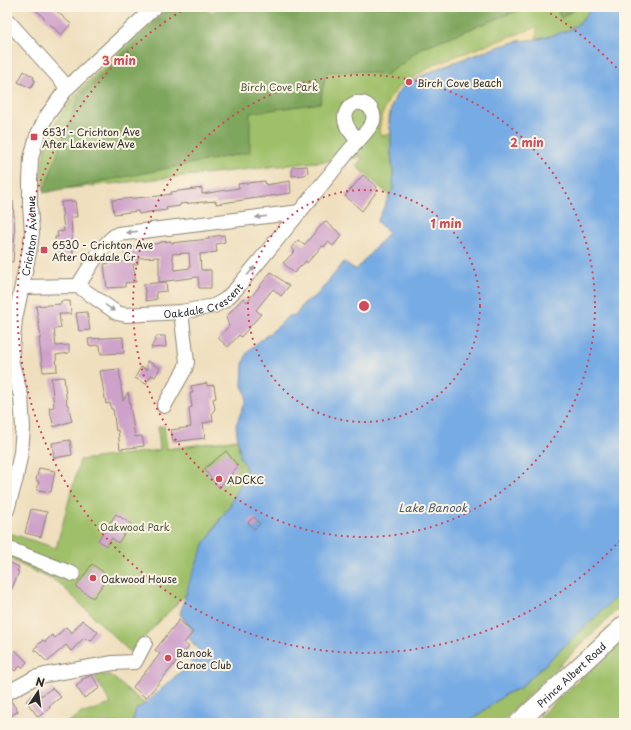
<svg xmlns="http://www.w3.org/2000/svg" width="631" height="730" font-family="'Playpen Sans',sans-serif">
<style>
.green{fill:#9fc069;stroke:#65764a}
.forest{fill:#7fa65d;stroke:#556844}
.sand{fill:#eeda9e;stroke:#8c8264}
.water{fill:#77abe4;stroke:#516b88}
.building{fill:#cea1ca;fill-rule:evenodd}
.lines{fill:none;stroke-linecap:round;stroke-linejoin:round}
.minor-casing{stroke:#8d8574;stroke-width:16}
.major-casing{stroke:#8d8574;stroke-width:20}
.minor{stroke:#fff;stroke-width:14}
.major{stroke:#fff;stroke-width:18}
.oneway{fill:#a0a0a0}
.ring{fill:none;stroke:#d1495b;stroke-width:2;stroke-dasharray:2 4}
.poi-dot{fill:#d1495b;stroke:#fcf5e5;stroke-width:1.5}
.labels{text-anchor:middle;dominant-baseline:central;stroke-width:4;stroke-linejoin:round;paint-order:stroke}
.poi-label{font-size:10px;fill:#2b2b2b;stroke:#fcf5e5;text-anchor:start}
.park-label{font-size:10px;fill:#4e583e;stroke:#fcf5e5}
.street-label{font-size:10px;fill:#2b2b2b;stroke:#fcf5e5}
.water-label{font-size:11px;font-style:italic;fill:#46586c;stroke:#fcf5e5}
.centre{fill:#d1495b;stroke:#fcf5e5;stroke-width:2}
.ring-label{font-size:12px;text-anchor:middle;font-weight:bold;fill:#d1495b;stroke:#fcf5e5;stroke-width:4;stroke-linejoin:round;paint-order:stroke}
</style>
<rect width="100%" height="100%" fill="#fcf5e5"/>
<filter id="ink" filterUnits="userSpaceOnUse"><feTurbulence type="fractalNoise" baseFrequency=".025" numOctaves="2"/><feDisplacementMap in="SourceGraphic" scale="8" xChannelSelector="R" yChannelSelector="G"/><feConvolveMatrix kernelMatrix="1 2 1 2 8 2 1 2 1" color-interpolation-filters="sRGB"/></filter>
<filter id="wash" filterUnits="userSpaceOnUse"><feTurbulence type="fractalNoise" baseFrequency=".012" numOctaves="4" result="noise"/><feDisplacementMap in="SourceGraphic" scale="16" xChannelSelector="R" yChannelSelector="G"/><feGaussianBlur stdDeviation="0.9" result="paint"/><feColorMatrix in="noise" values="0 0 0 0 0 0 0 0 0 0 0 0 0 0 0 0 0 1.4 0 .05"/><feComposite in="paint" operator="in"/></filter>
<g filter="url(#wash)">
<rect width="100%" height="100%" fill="#efdfbe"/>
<g class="green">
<path d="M166,7H207L226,26L250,7H592C587,14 582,21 575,26C569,32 544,38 536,39L391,130L392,146L391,154L394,181L392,193L390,196L356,166L363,157L44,191C33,133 73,96 111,60C129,42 148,25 166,7Z"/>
<path d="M164,426L167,449L238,439L240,457L245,465L246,475L230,504L232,505L219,520L208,539L205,542L186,594L130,652L59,583L7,558V539L9,533L56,548L80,460L160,450L158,427Z"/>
<path d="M624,590V603L500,723H467L506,694L520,688Z"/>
<path d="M624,637V723H533Z"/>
<path d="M94,675H110L145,704L136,710L132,723H67L83,712L84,713L111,704Z"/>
</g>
<g class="forest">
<path d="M171,7H203L208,13L222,7H239L247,11L272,10L275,7H527L421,48L402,64L385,75L359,71L326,72L320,103L250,113V152L43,193L79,97Z"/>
<path d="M556,7H579L561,18Z"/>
</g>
<path class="sand" d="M537,27L536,39L519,41L501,46L445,65L408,83C399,90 388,110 389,121C389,125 391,129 391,134L381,136L379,131L382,115L388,101L398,87L437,63Z"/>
<path class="water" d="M592,7H624V590L520,688L506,694L467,723H132L136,709L145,704L201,653L187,636H190L193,632L180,614L190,580L205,542L208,539L225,512L231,505L230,504L246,475L245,465L240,457L236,425L243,407L246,401V394L242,386L243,364L247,353L252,347L280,325L288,316L296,315L304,303L317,295L344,262L356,270L389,232L377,222L393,188V168L391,154V134L389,122L392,105L397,93L403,87L408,83L439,68L501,46L519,41L540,39L569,30L581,22Z"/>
<g id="blocks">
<g class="building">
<path d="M33,7H52L71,24L61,35Z"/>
<path d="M24,71L34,77L33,79L35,80L31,88L18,82Z"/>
<path d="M307,166L308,172L305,175L292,176V167Z"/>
<path d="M363,175L377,187L375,190L377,191L362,211L345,196Z"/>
<path d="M265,181L266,185L290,181L291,193L216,204V201L180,204V206L166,208L167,210L150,212L139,214L138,211L114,214L112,200L159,196L171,194V192L202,188V194L239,188L238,184Z"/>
<path d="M7,201H13L15,233L13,262L7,261Z"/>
<path d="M75,201L77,217H71L73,255L56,257L55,237H58L57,232L64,231L61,202Z"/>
<path d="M325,221L342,235L333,246L328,242L324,247L322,246L307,263L306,261L294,273L283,263L295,251L291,248L298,240L304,245Z"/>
<path d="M224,235L225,242L216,244L217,252L200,254L201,270H211V288H199L198,277L159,282V257L138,258V264H133L136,282L125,283V287L107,288L104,264L125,261L124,248L160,243V242L171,241V243L209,239V237ZM189,253L190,268L175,270L172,254Z"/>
<path d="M271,272L289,286L281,296L273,289L256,310L261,314L241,337L239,335L228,347L218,338L229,326L226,317L243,298L247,302Z"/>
<path d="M166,282L167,291L156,292L157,299L146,301L144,284Z"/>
<path d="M61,301H70L71,314H59L61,328L54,329L56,346L69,345V353L56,355L57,371L43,372L39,338H41L36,306L61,304Z"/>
<path d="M87,312L90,330L79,331L76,313Z"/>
<path d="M157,336H165L166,347L151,348Z"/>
<path d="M123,337L124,353L101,354L100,345L89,346L88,339Z"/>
<path d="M147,361L160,368L155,377L151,375L146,384L135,378L141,367L147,370Z"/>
<path d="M119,369L123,401L128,392L135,437L142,436L144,446L120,449L118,430L116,431L113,409H111L110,403L106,404L100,371Z"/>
<path d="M64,377L67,405H68L72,421L54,427L49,408L54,407L51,378Z"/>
<path d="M207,383V386L214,385L216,398L213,399L215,409L212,413L213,421L203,423L205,438L173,442L171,430L191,427L189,408L192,407L190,393H193L191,386Z"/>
<path d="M70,440L72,455L54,458L52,443Z"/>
<path d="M226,451L238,466L219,488L204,469Z"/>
<path d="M39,468L55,471L51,492L37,490L39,482L36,480Z"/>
<path d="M31,509L47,512L41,537L25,533Z"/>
<path d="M116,514L131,524L118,543L112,538L106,546L98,540Z"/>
<path d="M254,517L260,524L254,529L248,522Z"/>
<path d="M7,561L19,567L17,571L19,572L13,586L7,596Z"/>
<path d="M92,564L107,575L102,582L104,583L93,598L76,587Z"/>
<path d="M82,620L98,632L91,641L84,638L71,651L66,645L47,662L34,649L43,640L45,642L52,635L55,638L66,627L72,633Z"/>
<path d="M179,620L193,632L184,643L189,647L146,698L133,687L160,654L155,650Z"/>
<path d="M15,650L27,662L22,668L20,666L15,671L7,663V658Z"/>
<path d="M92,675L100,688L84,698L76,686L82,682L81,680Z"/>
<path d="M52,688L61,697L49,706L50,708L38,717L26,701L32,696L34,699L40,694L41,696Z"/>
<path d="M7,701H11L18,711L7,719Z"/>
</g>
</g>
</g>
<g filter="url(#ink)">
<use href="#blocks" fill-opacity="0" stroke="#8d8574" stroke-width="1"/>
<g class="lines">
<g class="minor-casing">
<g id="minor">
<path d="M7,20L61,80L67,88"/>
<path d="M78,286C87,272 104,240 118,234L300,212"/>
<path id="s1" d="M22,287L78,286L117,313L126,315L181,312L214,306L225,300L236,289C274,244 311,198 348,152C354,145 371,128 373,121C375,113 370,104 361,103C353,101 346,109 345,117C344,126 352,133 357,140"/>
<path d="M164,406L185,369L187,362L181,312"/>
<path id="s2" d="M7,510L16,478L21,452L23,428L21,396L11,360L15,319L30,248L32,232L30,206V181L31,158L37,136L46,117L67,88L155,7"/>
<path d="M7,548L73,574"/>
<path d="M7,693L34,678L45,675L113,663L135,662L145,643"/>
</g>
</g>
<g class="major-casing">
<g id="major">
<path id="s3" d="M518,723L624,625"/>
</g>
</g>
<use href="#minor" class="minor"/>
<use href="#major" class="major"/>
</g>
<defs><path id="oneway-solid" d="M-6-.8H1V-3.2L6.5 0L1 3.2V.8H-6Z"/></defs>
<g class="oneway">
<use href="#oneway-solid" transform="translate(261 217) rotate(173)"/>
<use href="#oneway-solid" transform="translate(132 232) rotate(173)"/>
<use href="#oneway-solid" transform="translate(251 271) rotate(-50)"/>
<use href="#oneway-solid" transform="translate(110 308) rotate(35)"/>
</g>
</g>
<g class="ring">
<circle cx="364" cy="306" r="116"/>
<circle cx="364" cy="306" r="231"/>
<path d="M624 536A347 347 0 1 1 188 7M540 7A347 347 0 0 1 624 76"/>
</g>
<g class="poi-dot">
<circle cx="409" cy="82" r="4"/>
<rect x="30" y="133" width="8" height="8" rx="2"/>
<rect x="40" y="246" width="8" height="8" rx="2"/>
<circle cx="219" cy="479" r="4"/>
<circle cx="93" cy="578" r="4"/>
<circle cx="168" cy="658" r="4"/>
</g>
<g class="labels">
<g class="poi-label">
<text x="417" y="82">Birch Cove Beach</text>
<text x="42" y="131">6531 - Crichton Ave<tspan x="42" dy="12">After Lakeview Ave</tspan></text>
<text x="52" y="244">6530 - Crichton Ave<tspan x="52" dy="12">After Oakdale Cr</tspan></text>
<text x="227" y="479">ADCKC</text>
<text x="101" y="578">Oakwood House</text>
<text x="176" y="652">Banook<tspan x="176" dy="12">Canoe Club</tspan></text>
</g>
<g class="park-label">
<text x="279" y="86">Birch Cove Park</text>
<text x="135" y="526">Oakwood Park</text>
</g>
<g class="street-label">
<text stroke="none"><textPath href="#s2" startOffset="279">Crichton Avenue</textPath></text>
<text stroke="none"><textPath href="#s1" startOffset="193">Oakdale Crescent</textPath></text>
<text stroke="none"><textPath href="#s3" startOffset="72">Prince Albert Road</textPath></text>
</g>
<g class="water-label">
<text x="433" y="507">Lake Banook</text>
</g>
</g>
<circle cx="364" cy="306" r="6" class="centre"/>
<g class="ring-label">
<text x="119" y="65">3 min</text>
<text x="527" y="147">2 min</text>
<text x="446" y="228">1 min</text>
</g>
<rect width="631" height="730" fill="none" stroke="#fcf5e5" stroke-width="24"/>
<g transform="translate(38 692) rotate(13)" stroke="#fcf5e5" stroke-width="3" paint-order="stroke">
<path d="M0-3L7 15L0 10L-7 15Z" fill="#2b2b2b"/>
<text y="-6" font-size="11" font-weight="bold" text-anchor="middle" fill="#2b2b2b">N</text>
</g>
</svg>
